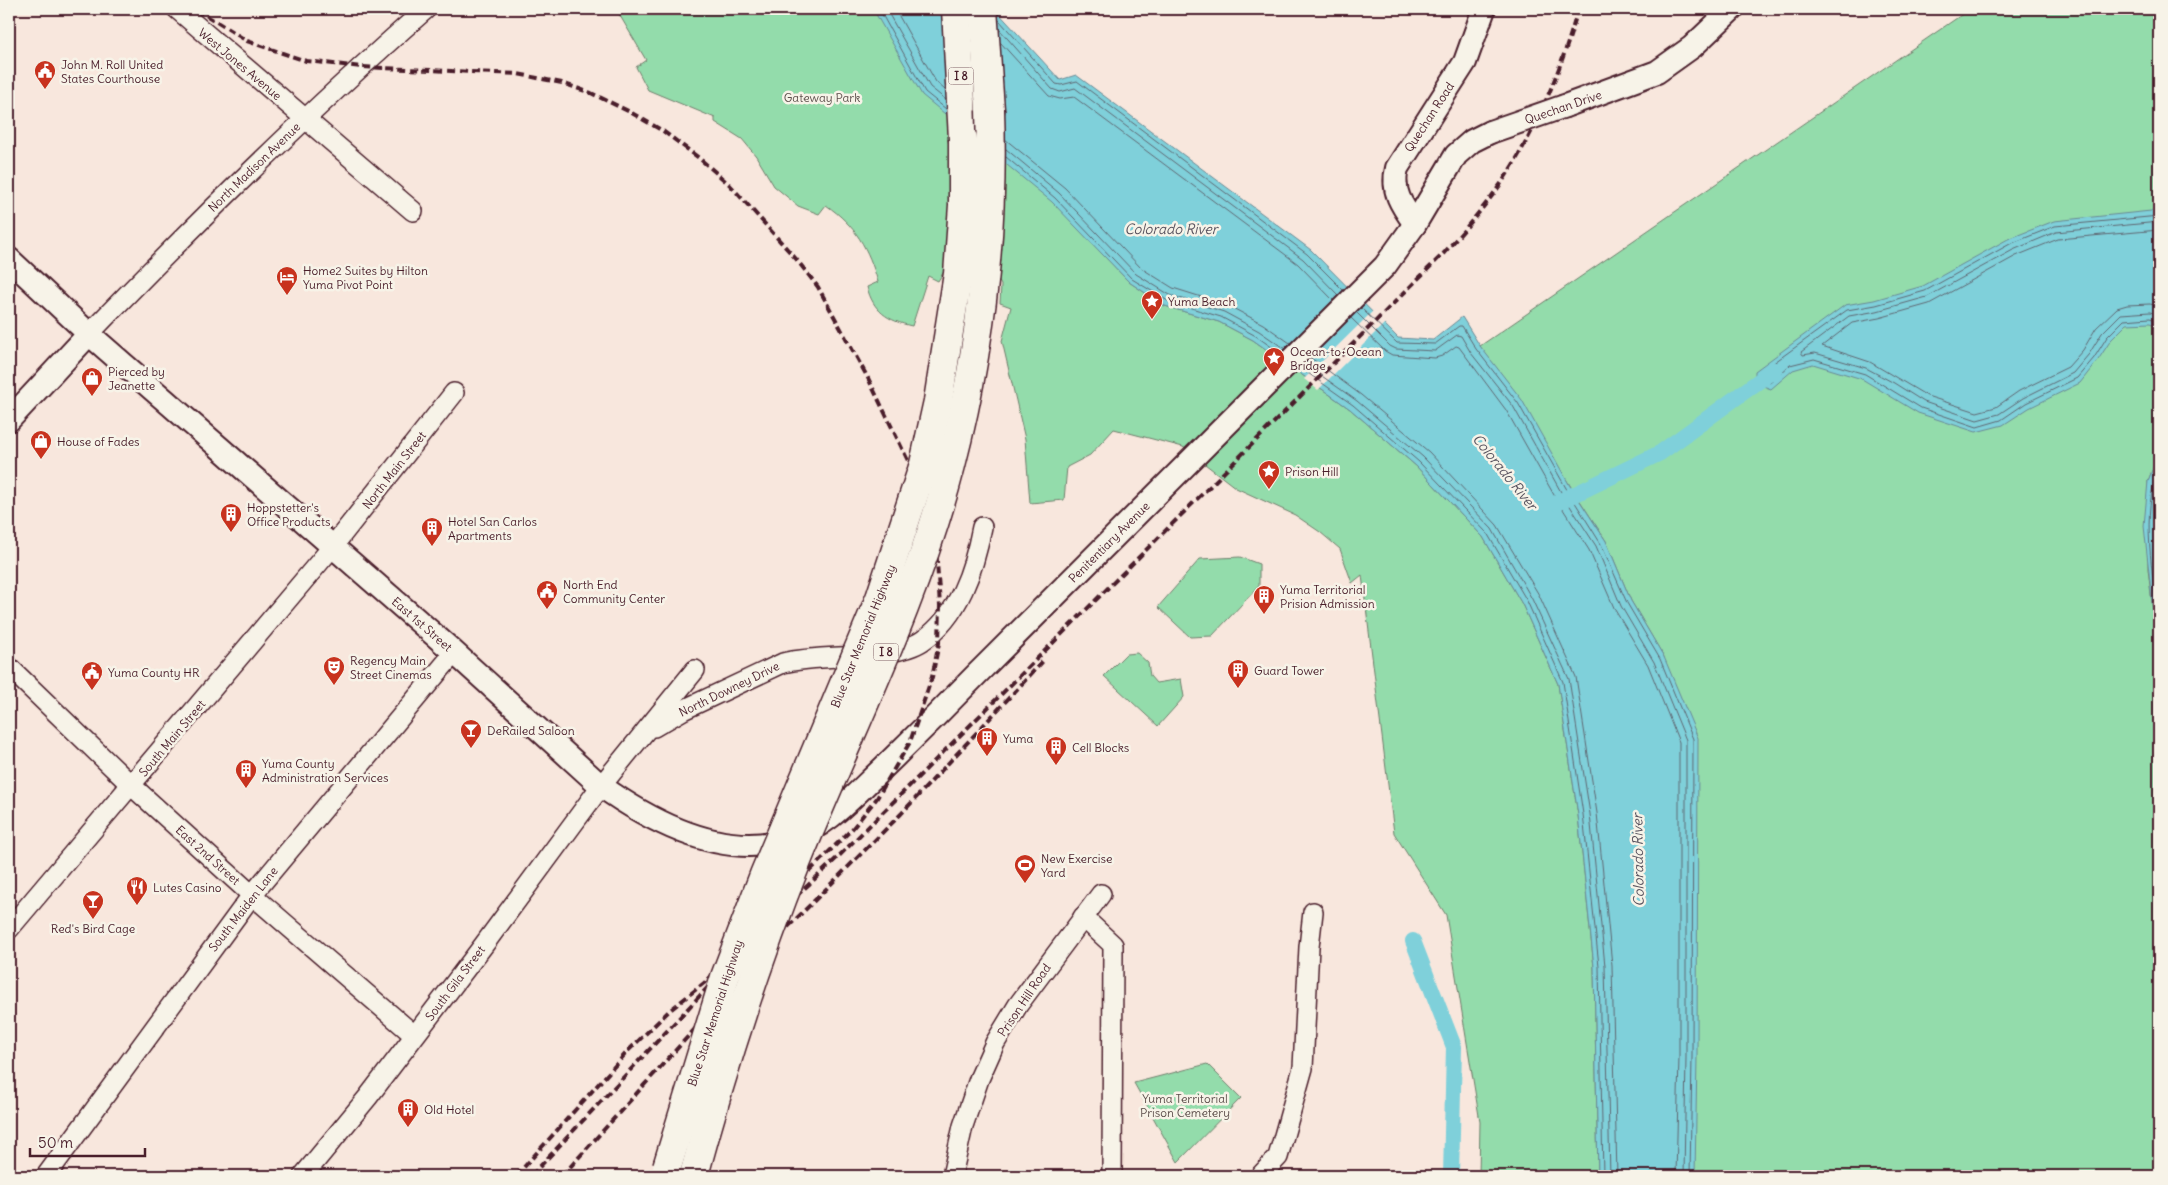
<svg xmlns="http://www.w3.org/2000/svg" width="2168" height="1185" font-family="Delius,sans-serif">
<style>
.green{fill:#93dcab;stroke:#6e7e6b}
.water{fill:#7fd0da;stroke:#6a8994}
.pier{fill:#f8e7dd}
.lines{fill:none;stroke-linecap:round;stroke-linejoin:round}
.shore{stroke:#5f6671;stroke-width:1}
.canal{stroke:#7fd0da;stroke-width:16}
.minor-casing{stroke:#4a1f2b;stroke-width:22}
.tertiary-casing{stroke:#4a1f2b;stroke-width:26}
.motorway-casing{stroke:#4a1f2b;stroke-width:31}
.minor{stroke:#f7f3e8;stroke-width:19}
.tertiary{stroke:#f7f3e8;stroke-width:22}
.motorway{stroke:#f7f3e8;stroke-width:28}
.rail{stroke:#4a1f2b;stroke-width:4;stroke-dasharray:8 4;stroke-linecap:butt}
.tertiary-bridge-casing{stroke:#4a1f2b;stroke-width:26;stroke-linecap:butt}
.motorway-bridge-casing{stroke:#4a1f2b;stroke-width:31;stroke-linecap:butt}
.tertiary-bridge{stroke:#f7f3e8;stroke-width:22}
.motorway-bridge{stroke:#f7f3e8;stroke-width:28}
.labels{text-anchor:middle;dominant-baseline:central;stroke-width:5;stroke-linejoin:round;paint-order:stroke}
.shield{fill:#f7f3e8;stroke:#7e5f64;stroke-width:1}
.shield-label{font-size:11px;font-weight:bold;fill:#4a1f2b}
.poi-label{font-size:12px;fill:#4a1f2b;stroke:#f7f3e8;text-anchor:start}
.street-label{font-size:12px;fill:#4a1f2b;stroke:#f7f3e8}
.park-label{font-size:12px;fill:#5c4e4b;stroke:#f7f3e8}
.water-label{font-size:14px;font-style:italic;fill:#5a5460;stroke:#f7f3e8}
</style>
<rect width="100%" height="100%" fill="#f8e7dd"/>
<filter id="ink" filterUnits="userSpaceOnUse"><feTurbulence type="fractalNoise" baseFrequency=".02" numOctaves="2"/><feDisplacementMap in="SourceGraphic" scale="10" xChannelSelector="R" yChannelSelector="G"/><feConvolveMatrix kernelMatrix="1 2 1 2 8 2 1 2 1" color-interpolation-filters="sRGB"/></filter>
<g filter="url(#ink)">
<g class="green">
<path d="M616,9H873L1129,282L1165,306L1219,322L1253,340L1350,409L1416,466L1483,537L1522,604L1558,684L1578,815L1594,967L1598,1176H1479L1480,1122L1446,915L1394,833L1362,575L1352,583L1340,549L1320,532L1295,515L1236,488L1183,447L1114,429L1090,455L1067,467L1064,500L1030,503L1025,439L1002,341L1011,307L1000,303L1001,285L992,269L951,260L938,281L928,276L912,326C888,321 873,311 867,287L878,282C868,248 856,226 826,205L819,214L798,206L774,186L756,156L742,139L715,122V118L648,90L636,67L646,60Z"/>
<path d="M1970,9H2159V453L2148,481V569L2155,629L2159,642V1176H1693L1664,657L1631,601L1606,541L1480,346Z"/>
<path d="M1240,557L1259,564V586L1212,636L1190,637L1158,607L1200,559Z"/>
<path d="M1137,653L1148,663L1150,676L1156,683L1181,679L1184,697L1158,726L1104,676L1126,654Z"/>
<path d="M1207,1064L1241,1098L1178,1162L1134,1083Z"/>
</g>
<g class="water">
<path d="M873,9H995L1060,80L1076,75L1311,250L1398,338L1433,340L1462,317L1480,346L1522,400L1570,486L1606,541L1631,601L1664,657L1698,738L1697,1057L1695,1176H1598L1594,967L1578,815L1558,684L1522,604L1483,537L1416,466L1350,409L1253,340L1219,322L1165,306L1129,282L1052,202L922,95Z"/>
<path d="M2151,211H2159V327L2150,323L2127,324L2111,340L2098,360L2080,383L2029,408L2003,425L1976,432L1918,413L1862,379L1813,364L1793,370L1771,389L1755,383V371L1845,305L1874,300L1923,286L2008,239L2054,221Z"/>
<path d="M2159,453V642L2155,629L2144,526L2148,481Z"/>
</g>
<path class="pier" d="M1374,310L1386,322L1318,390L1304,379Z"/>
<g class="lines">
<g class="shore">
<path d="M879,9L925,92L946,109"/>
<path d="M886,9L930,87L946,100"/>
<path d="M895,9L936,82L945,90"/>
<path d="M999,20L1056,84L1061,85L1077,81L1307,254L1343,290"/>
<path d="M1000,30L1052,89L1060,92L1075,88L1303,259L1338,295"/>
<path d="M1000,42L1049,96L1060,99L1074,97L1298,264L1333,300"/>
<path d="M1005,139L1065,188L1141,268L1173,288L1227,305L1263,324L1290,343"/>
<path d="M1006,149L1059,193L1136,274L1170,295L1224,312L1259,331L1285,349"/>
<path d="M1006,157L1055,198L1132,279L1168,301L1221,317L1256,336L1280,353"/>
<path d="M2159,216L2055,226L2010,244L1925,291L1876,305L1847,310L1761,372L1760,378L1770,383L1790,365L1814,359L1865,374L1921,408L1977,427L2001,420L2026,403L2077,378L2094,358L2107,337L2124,320L2150,318L2159,321"/>
<path d="M2159,222L2056,232L2013,250L1927,297L1877,311L1849,316L1801,352L1803,355L1815,353L1866,368L1894,383L1924,402L1977,420L1999,414L2023,398L2073,373L2089,354L2102,333L2121,314L2150,312L2159,315"/>
<path d="M2159,230L2058,239L2016,256L1929,304L1879,318L1852,323L1822,346L1870,362L1927,396L1977,412L1996,407L2019,391L2068,367L2083,350L2096,328L2117,308L2127,305L2150,304L2159,306"/>
<path d="M1361,308L1397,343L1435,344L1459,326H1462L1476,349L1518,403L1566,488L1601,544L1627,603L1660,659L1693,739L1692,1057L1690,1176"/>
<path d="M1356,312L1390,346L1396,349L1435,351L1457,335L1461,336L1471,353L1513,406L1561,492L1596,546L1621,606L1654,662L1686,740V1057L1684,1176"/>
<path d="M1351,318L1385,351L1392,355L1435,358L1442,356L1456,346L1459,347L1506,410L1554,495L1589,550L1615,610L1648,665L1679,742V1057L1676,1176"/>
<path d="M1311,358L1361,395L1429,452L1497,525L1539,595L1576,677L1597,813L1612,965L1617,1176"/>
<path d="M1305,364L1357,401L1423,457L1492,529L1532,599L1569,679L1590,814L1605,966L1610,1176"/>
<path d="M1301,368L1353,405L1419,462L1487,533L1527,601L1563,682L1583,814L1599,966L1603,1176"/>
<path d="M2159,467C2140,515 2153,573 2159,624"/>
<path d="M2159,486L2156,526L2159,571"/>
</g>
<g class="canal">
<path d="M1557,503L1660,453L1774,370"/>
<path d="M1413,941L1454,1047L1451,1176"/>
</g>
<g class="minor-casing">
<g id="minor">
<path d="M177,9L413,211"/>
<path d="M89,334C198,221 308,112 426,9"/>
<path d="M9,667L132,786L252,895L414,1035"/>
<path d="M654,727L683,710L783,663C817,655 852,659 885,653C896,651 913,647 922,641C959,616 974,569 982,527"/>
<path d="M1083,917L1113,945L1112,1176"/>
<path d="M9,929L333,546L454,393"/>
<path d="M46,1176L252,895L454,653"/>
<path d="M303,1176L368,1097L483,946L601,786L695,670"/>
<path d="M952,1176L963,1126L979,1079L995,1043L1018,1005L1101,894"/>
<path d="M1260,1176L1278,1157L1303,1068L1309,947L1313,912"/>
</g>
</g>
<g class="tertiary-casing">
<g id="tertiary">
<path d="M1565,106L1657,72L1692,47L1732,9"/>
<path d="M1415,224C1402,206 1391,191 1397,168L1465,62L1484,9"/>
<path d="M9,259L89,334L447,646L601,786C653,823 723,860 789,839C828,827 854,795 883,768C915,737 947,705 978,673C1114,538 1249,402 1385,266L1415,224L1456,155L1472,141L1490,132"/>
<path d="M9,420L89,334"/>
</g>
</g>
<g class="motorway-casing">
<g id="motorway">
<path d="M956,9L963,139"/>
<path d="M983,9L990,110"/>
</g>
</g>
<use href="#minor" class="minor"/>
<use href="#tertiary" class="tertiary"/>
<use href="#motorway" class="motorway"/>
<g class="rail">
<path d="M196,9L247,41L306,61L362,67L518,74L562,83L591,93L630,112L663,131L699,158L730,185L797,260L818,287L869,380L913,471L936,547L940,606L939,643L932,677L910,742L877,798L852,829L752,928"/>
<path d="M516,1176L628,1051L669,1011L704,983L839,856L1444,253C1463,231 1483,209 1500,185C1535,134 1562,68 1578,9"/>
<path d="M531,1176L708,987"/>
<path d="M562,1176L776,939L901,814L1045,659"/>
</g>
<g class="tertiary-bridge-casing">
<path id="tertiary-bridge" d="M1490,132L1565,106"/>
</g>
<g class="motorway-bridge-casing">
<g id="motorway-bridge">
<path d="M667,1167L725,977L764,875L880,598L924,464L938,401L958,274L963,205V139"/>
<path d="M694,1175C723,1068 756,964 797,861C850,730 916,602 951,465C981,349 994,229 990,110"/>
</g>
</g>
<use href="#tertiary-bridge" class="tertiary-bridge"/>
<use href="#motorway-bridge" class="motorway-bridge"/>
</g>
</g>
<defs>
<g id="civic-pin" transform="scale(1.125)"><path d="M0 17L-7.5 6A9.5 9.5 0 1 1 7.5 6Z" fill="#c8321e" stroke="#f7f3e8"/><path d="M-.6-6.5H3V-4.5H.6V-3L4-1V1h2V6H-6V1h2V-1L-.6-3ZM-1.2 2.5V6h2.4V2.5Z" fill="#fff"/></g>
<g id="hotel-pin" transform="scale(1.125)"><path d="M0 17L-7.5 6A9.5 9.5 0 1 1 7.5 6Z" fill="#c8321e" stroke="#f7f3e8"/><path d="M-6-4.5h1.5V1H6V5H4.5V3h-9V5H-6ZM-4 0a1.8 1.8 0 1 1 3.6 0ZM.5 0V-2.5h3Q6-2.5 6 0Z" fill="#fff"/></g>
<g id="sight-pin" transform="scale(1.125)"><path d="M0 17L-7.5 6A9.5 9.5 0 1 1 7.5 6Z" fill="#c8321e" stroke="#f7f3e8"/><path d="M0-6L1.8-2.2L6-1.7L2.9 1.2L3.7 5.4L0 3.3L-3.7 5.4L-2.9 1.2L-6-1.7L-1.8-2.2Z" fill="#fff"/></g>
<g id="shop-pin" transform="scale(1.125)"><path d="M0 17L-7.5 6A9.5 9.5 0 1 1 7.5 6Z" fill="#c8321e" stroke="#f7f3e8"/><path d="M-5-2.5h2.3a2.7 3.5 0 0 1 5.4 0H5L5.5 6h-11ZM-1.5-2.5h3a1.5 2.3 0 0 0-3 0Z" fill="#fff"/></g>
<g id="building-pin" transform="scale(1.125)"><path d="M0 17L-7.5 6A9.5 9.5 0 1 1 7.5 6Z" fill="#c8321e" stroke="#f7f3e8"/><path d="M-4-6H4V6H1V3H-1V6H-4ZM-2.5-4.3h1.7v1.8h-1.7ZM.8-4.3h1.7v1.8H.8ZM-2.5-1h1.7V.8h-1.7ZM.8-1h1.7V.8H.8Z" fill="#fff"/></g>
<g id="theatre-pin" transform="scale(1.125)"><path d="M0 17L-7.5 6A9.5 9.5 0 1 1 7.5 6Z" fill="#c8321e" stroke="#f7f3e8"/><path d="M-5-5.5Q0-4 5-5.5V0Q5 5 0 6Q-5 5-5 0ZM-3.3-2.5H-1v1.5H-3.3ZM1-2.5H3.3v1.5H1ZM-2.8 1Q0 5.5 2.8 1Z" fill="#fff"/></g>
<g id="bar-pin" transform="scale(1.125)"><path d="M0 17L-7.5 6A9.5 9.5 0 1 1 7.5 6Z" fill="#c8321e" stroke="#f7f3e8"/><path d="M-6-5H6L.8 .8V4.5H3.5V6h-7V4.5H-.8V.8Z" fill="#fff"/></g>
<g id="stadium-pin" transform="scale(1.125)"><path d="M0 17L-7.5 6A9.5 9.5 0 1 1 7.5 6Z" fill="#c8321e" stroke="#f7f3e8"/><path d="M0-5a6.5 5 0 1 0 0 10a6.5 5 0 1 0 0-10ZM-3.5-1.8h7v3.6h-7Z" fill="#fff"/></g>
<g id="restaurant-pin" transform="scale(1.125)"><path d="M0 17L-7.5 6A9.5 9.5 0 1 1 7.5 6Z" fill="#c8321e" stroke="#f7f3e8"/><path d="M-5-6h1v4h1v-4h1v4h1v-4h1v5L-1.5 .5V6h-2V.5L-5-1ZM5-6V6H3V1.5H1.5Q1.5-4 5-6Z" fill="#fff"/></g>
</defs>
<g fill-rule="evenodd">
<use href="#civic-pin" x="45" y="71"/>
<use href="#hotel-pin" x="287" y="277"/>
<use href="#sight-pin" x="1152" y="301"/>
<use href="#sight-pin" x="1274" y="358"/>
<use href="#shop-pin" x="92" y="378"/>
<use href="#shop-pin" x="41" y="441"/>
<use href="#sight-pin" x="1269" y="471"/>
<use href="#building-pin" x="231" y="514"/>
<use href="#building-pin" x="432" y="528"/>
<use href="#civic-pin" x="547" y="591"/>
<use href="#building-pin" x="1264" y="596"/>
<use href="#theatre-pin" x="334" y="667"/>
<use href="#building-pin" x="1238" y="670"/>
<use href="#civic-pin" x="92" y="672"/>
<use href="#bar-pin" x="471" y="730"/>
<use href="#building-pin" x="987" y="738"/>
<use href="#building-pin" x="1056" y="747"/>
<use href="#building-pin" x="246" y="770"/>
<use href="#stadium-pin" x="1025" y="865"/>
<use href="#restaurant-pin" x="137" y="887"/>
<use href="#bar-pin" x="93" y="901"/>
<use href="#building-pin" x="408" y="1109"/>
</g>
<g class="labels">
<g class="shield">
<rect x="948.5" y="67.5" width="25" height="17" rx="4"/>
<rect x="873.5" y="643.5" width="25" height="17" rx="4"/>
</g>
<g class="shield-label">
<text x="961" y="76">I 8</text>
<text x="886" y="652">I 8</text>
</g>
<g class="poi-label">
<text x="61" y="64">John M. Roll United<tspan x="61" dy="14">States Courthouse</tspan></text>
<text x="303" y="270">Home2 Suites by Hilton<tspan x="303" dy="14">Yuma Pivot Point</tspan></text>
<text x="1168" y="301">Yuma Beach</text>
<text x="1290" y="351">Ocean-to-Ocean<tspan x="1290" dy="14">Bridge</tspan></text>
<text x="108" y="371">Pierced by<tspan x="108" dy="14">Jeanette</tspan></text>
<text x="57" y="441">House of Fades</text>
<text x="1285" y="471">Prison Hill</text>
<text x="247" y="507">Hoppstetter's<tspan x="247" dy="14">Office Products</tspan></text>
<text x="448" y="521">Hotel San Carlos<tspan x="448" dy="14">Apartments</tspan></text>
<text x="563" y="584">North End<tspan x="563" dy="14">Community Center</tspan></text>
<text x="1280" y="589">Yuma Territorial<tspan x="1280" dy="14">Prision Admission</tspan></text>
<text x="350" y="660">Regency Main<tspan x="350" dy="14">Street Cinemas</tspan></text>
<text x="1254" y="670">Guard Tower</text>
<text x="108" y="672">Yuma County HR</text>
<text x="487" y="730">DeRailed Saloon</text>
<text x="1003" y="738">Yuma</text>
<text x="1072" y="747">Cell Blocks</text>
<text x="262" y="763">Yuma County<tspan x="262" dy="14">Administration Services</tspan></text>
<text x="1041" y="858">New Exercise<tspan x="1041" dy="14">Yard</tspan></text>
<text x="153" y="887">Lutes Casino</text>
<text x="93" y="928" text-anchor="middle">Red's Bird Cage</text>
<text x="424" y="1109">Old Hotel</text>
</g>
<g class="street-label">
<text transform="translate(240 64) rotate(40)">West Jones Avenue</text>
<text transform="translate(1563 107) rotate(-19)">Quechan Drive</text>
<text transform="translate(1429 117) rotate(-57)">Quechan Road</text>
<text transform="translate(254 167) rotate(-44)">North Madison Avenue</text>
<text transform="translate(394 470) rotate(-52)">North Main Street</text>
<text transform="translate(1109 542) rotate(-45)">Penitentiary Avenue</text>
<text transform="translate(422 624) rotate(41)">East 1st Street</text>
<text transform="translate(863 636) rotate(-68)">Blue Star Memorial Highway</text>
<text transform="translate(729 689) rotate(-26)">North Downey Drive</text>
<text transform="translate(172 738) rotate(-50)">South Main Street</text>
<text transform="translate(208 855) rotate(42)">East 2nd Street</text>
<text transform="translate(243 909) rotate(-52)">South Maiden Lane</text>
<text transform="translate(455 983) rotate(-53)">South Gila Street</text>
<text transform="translate(1024 1000) rotate(-56)">Prison Hill Road</text>
<text transform="translate(715 1013) rotate(-72)">Blue Star Memorial Highway</text>
</g>
<g class="park-label">
<text x="822" y="97">Gateway Park</text>
<text x="1185" y="1098">Yuma Territorial<tspan x="1185" dy="14">Prison Cemetery</tspan></text>
</g>
<g class="water-label">
<text x="1171" y="229">Colorado River</text>
<text transform="translate(1505 472) rotate(51)">Colorado River</text>
<text transform="translate(1638 860) rotate(-91)">Colorado River</text>
</g>
</g>
<rect width="2168" height="1185" fill="none" stroke="#f7f3e8" stroke-width="30"/>
<rect x="15" y="15" width="2138" height="1155" fill="none" stroke="#4a1f2b" stroke-width="2" filter="url(#ink)"/>
<path d="M30 1148v8h115v-8" fill="none" stroke="#4a1f2b" stroke-width="2.5"/>
<text x="38" y="1148" font-size="15" fill="#4a1f2b" stroke="#f7f3e8" stroke-width="4" paint-order="stroke">50 m</text>
</svg>
